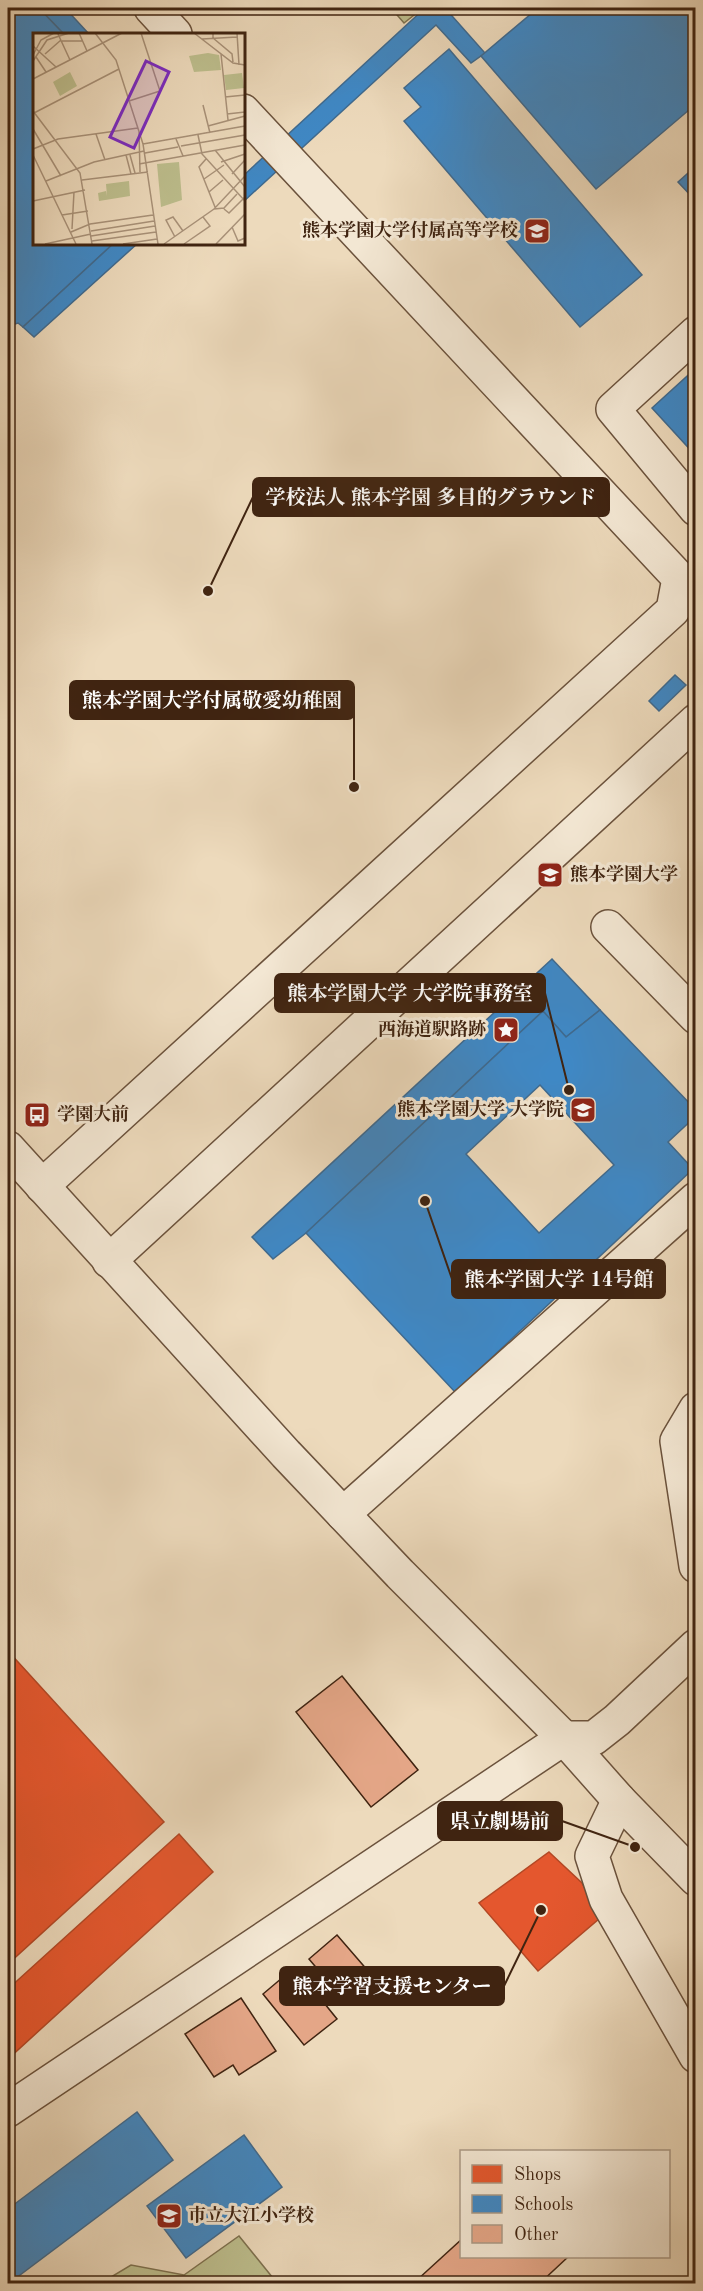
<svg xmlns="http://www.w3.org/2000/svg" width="703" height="2291" font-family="'Old Standard TT','Noto Serif JP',serif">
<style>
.green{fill:#bdbe8d;stroke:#7e714f;stroke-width:1.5}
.shops{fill:#e4572e;stroke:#b34825;stroke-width:1.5}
.schools{fill:#3f88c5;stroke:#3f6a8f;stroke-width:1.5;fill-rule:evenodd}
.building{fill:#e4a687;stroke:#402411;stroke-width:1.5}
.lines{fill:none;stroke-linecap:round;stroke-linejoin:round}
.minor-casing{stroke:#6b523c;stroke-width:36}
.minor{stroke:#f3e7d3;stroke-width:33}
.labels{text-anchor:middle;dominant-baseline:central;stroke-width:6;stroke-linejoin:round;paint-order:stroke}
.poi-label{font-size:18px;font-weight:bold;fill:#402411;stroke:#f3e7d3;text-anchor:end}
.inset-road{fill:none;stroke:#a89178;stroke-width:1.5}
.view{fill:#7b2cbf;fill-opacity:0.15;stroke:#7b2cbf;stroke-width:3}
.inset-edge{fill:none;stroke:#402411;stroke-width:3}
.leader{fill:none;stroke:#402411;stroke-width:2}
.callout-dot{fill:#402411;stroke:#f3e7d3;stroke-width:2}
.callout{fill:#402411;stroke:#402411;stroke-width:2}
.callout-label{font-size:20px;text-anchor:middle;font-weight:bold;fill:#fff}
</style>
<rect width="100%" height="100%" fill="#eddabc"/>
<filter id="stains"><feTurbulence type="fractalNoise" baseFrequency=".00333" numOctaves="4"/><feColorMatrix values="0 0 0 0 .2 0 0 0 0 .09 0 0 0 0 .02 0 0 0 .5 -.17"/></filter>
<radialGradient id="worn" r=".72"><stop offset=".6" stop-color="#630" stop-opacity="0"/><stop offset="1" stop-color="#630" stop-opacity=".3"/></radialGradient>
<g class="green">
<path d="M391,8H423L404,23Z"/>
<path d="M239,2236L277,2283H101L131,2265L184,2275Z"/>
</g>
<g class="shops">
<path d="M8,1651L164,1822L8,1964Z"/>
<path d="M179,1834L213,1872L8,2059V1989Z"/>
<path d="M549,1852L582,1883L600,1918L538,1971L479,1903Z"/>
</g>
<g class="schools">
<path d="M8,8H39L64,34H34V243H114L23,327L18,323L9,326L8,325Z"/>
<path d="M39,8H65L89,34H64Z"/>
<path d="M425,8H445L485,53L471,63L436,25L243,202V176Z"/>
<path d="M538,8H696V104L596,189L481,56Z"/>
<path d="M449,49L642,275L580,327L404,121L421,107L404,88Z"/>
<path d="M696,166V201L678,182Z"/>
<path d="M114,243H138L34,337L23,327Z"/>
<path d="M696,368V456L652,408Z"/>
<path d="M675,675L686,685L659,711L649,701Z"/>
<path d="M552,959L600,1010L566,1037L543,1011L306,1233L273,1259L252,1237Z"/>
<path d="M600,1010L696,1110V1116L668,1142L693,1169L455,1392L306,1233L543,1011L566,1037ZM540,1085L614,1165L539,1233L466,1154Z"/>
<path d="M137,2112L173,2160L8,2284V2209Z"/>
<path d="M244,2135L282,2187L186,2258L147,2206Z"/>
</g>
<g class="building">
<path d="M342,1676L418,1770L371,1807L296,1712Z"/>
<path d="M337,1935L375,1979L347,2004L309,1959Z"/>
<path d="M295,1967L337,2019L304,2045L263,1994Z"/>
<path d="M241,1998L276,2051L239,2075L233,2065L214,2077L185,2034Z"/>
<path d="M462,2239V2256H569L539,2284H420L417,2280Z"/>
</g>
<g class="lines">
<g class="minor-casing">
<g id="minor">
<path d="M151,8L175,34"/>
<path d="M696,333L613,409L696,509"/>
<path d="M608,927L696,1017"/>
<path d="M8,1148L286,1454L400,1574L564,1738L619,1800L696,1879"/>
<path d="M42,1186L673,610L679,578L243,111"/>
<path d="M109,1261L696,721"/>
<path d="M696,1409L677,1441L696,1566"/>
<path d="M343,1514L696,1199"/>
<path d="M619,1800L592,1856L606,1899L696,2056"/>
<path d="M8,2110L564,1738H594L617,1720L696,1646"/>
</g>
</g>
<use href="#minor" class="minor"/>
</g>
<defs>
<g id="school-square" transform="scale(1.35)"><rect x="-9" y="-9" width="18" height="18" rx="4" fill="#8f2418" stroke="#f3e7d3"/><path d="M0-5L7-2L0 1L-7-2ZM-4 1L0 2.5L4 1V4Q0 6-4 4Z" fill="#fff"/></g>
<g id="university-square" transform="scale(1.35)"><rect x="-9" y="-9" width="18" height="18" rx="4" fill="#8f2418" stroke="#f3e7d3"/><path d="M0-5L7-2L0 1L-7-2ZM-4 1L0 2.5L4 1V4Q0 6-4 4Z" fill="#fff"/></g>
<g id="sight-square" transform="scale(1.35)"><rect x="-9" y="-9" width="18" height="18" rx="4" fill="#8f2418" stroke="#f3e7d3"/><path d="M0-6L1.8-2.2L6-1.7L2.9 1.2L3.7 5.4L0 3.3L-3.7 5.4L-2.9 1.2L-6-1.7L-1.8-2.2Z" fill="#fff"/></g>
<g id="bus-square" transform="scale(1.35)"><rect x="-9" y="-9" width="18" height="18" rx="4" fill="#8f2418" stroke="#f3e7d3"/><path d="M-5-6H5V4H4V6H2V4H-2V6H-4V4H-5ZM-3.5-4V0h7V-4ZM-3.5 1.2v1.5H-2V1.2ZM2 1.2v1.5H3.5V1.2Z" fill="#fff"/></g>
</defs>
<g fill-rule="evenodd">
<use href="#school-square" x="537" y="231"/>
<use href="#university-square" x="550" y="875"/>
<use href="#sight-square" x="506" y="1030"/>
<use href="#university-square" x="583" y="1110"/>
<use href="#bus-square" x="37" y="1115"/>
<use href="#school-square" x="169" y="2216"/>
</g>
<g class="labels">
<g class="poi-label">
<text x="518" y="231">熊本学園大学付属高等学校</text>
<text x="570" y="875" text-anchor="start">熊本学園大学</text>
<text x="486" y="1030">西海道駅路跡</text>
<text x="564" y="1110">熊本学園大学 大学院</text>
<text x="57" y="1115" text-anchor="start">学園大前</text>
<text x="188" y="2216" text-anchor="start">市立大江小学校</text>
</g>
</g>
<g transform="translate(33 33)">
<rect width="212" height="212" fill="#eddabc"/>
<path d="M175,20L186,22L188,37L161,39L156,23ZM37,39L44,53L27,63L20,49ZM209,40L211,55L193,57L191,42ZM146,129L149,167L128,174L124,131ZM96,148L97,163L66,168L65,160L73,158L74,163L73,151Z" fill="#bdbe8d"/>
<path class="inset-road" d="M46,0L54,18M62,0L83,27L110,111L125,211M161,0L200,30L212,32M180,0V5L199,21L200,29M204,0L206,32M25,1L37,27M169,6L204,4M29,8H50M0,13L23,34M12,21L28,7M188,21L195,87M0,22L8,7L21,0M3,24L13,39M0,28L14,7L36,0M0,46L89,0M192,64L212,62M96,68L127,58L108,0M170,72L177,100M0,78L47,140L59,211M1,80L86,36M194,81L212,79M175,93L212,83M0,96L28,143M106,98L107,139M63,101L72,127M165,102L169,121L212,168M143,106L150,123M110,111L212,93M148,113L212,102M0,116L25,106L105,95M182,117L212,154M112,120L145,114M0,122L43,211M93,122L98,141M97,122L102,140M173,126L166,134L182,174M188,129L212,121M106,131L212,112M199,141L212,127M171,146L191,132M49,147L115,139M13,148L61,129L111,118M176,159L190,147M0,168L52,157M181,176L191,175L204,161M191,176L196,180L212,164M29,182L55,178M199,194L205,208L212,205M39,196L41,159M58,198L121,188M38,199L57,191L120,182M58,203L122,193M142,204L133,187L140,184L150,198M59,208L123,199M12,211L58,201M90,211L124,206M131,211L181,176L212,143M151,211L177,193L170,184M183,211L212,181"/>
<path class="view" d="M113,28L136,39L101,115L77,104Z"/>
<rect width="212" height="212" class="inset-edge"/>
</g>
<path class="leader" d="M208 591L253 497M354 787L354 700M569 1090L545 993M425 1201L452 1279M635 1847L562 1821M541 1910L504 1986"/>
<g class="callout-dot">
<circle cx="208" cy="591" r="6"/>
<circle cx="354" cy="787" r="6"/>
<circle cx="569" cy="1090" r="6"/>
<circle cx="425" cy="1201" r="6"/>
<circle cx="635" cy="1847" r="6"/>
<circle cx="541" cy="1910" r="6"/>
</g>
<g class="callout">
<rect x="253" y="478" width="356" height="38" rx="6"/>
<rect x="70" y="681" width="284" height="38" rx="6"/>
<rect x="275" y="974" width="270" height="38" rx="6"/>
<rect x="452" y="1260" width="213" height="38" rx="6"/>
<rect x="438" y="1802" width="124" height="38" rx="6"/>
<rect x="280" y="1967" width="224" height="38" rx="6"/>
</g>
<g class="callout-label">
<text x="431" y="504">学校法人 熊本学園 多目的グラウンド</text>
<text x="212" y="707">熊本学園大学付属敬愛幼稚園</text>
<text x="410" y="1000">熊本学園大学 大学院事務室</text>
<text x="559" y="1286">熊本学園大学 14号館</text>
<text x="500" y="1828">県立劇場前</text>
<text x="392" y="1993">熊本学習支援センター</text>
</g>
<rect width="703" height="2291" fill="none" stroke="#eddabc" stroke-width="30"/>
<rect x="9" y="9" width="685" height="2273" fill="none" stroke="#402411" stroke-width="3"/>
<rect x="15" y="15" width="673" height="2261" fill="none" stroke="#402411" stroke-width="1.5"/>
<rect x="460" y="2150" width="210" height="108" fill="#f3e7d3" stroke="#ab9985" stroke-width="1.5"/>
<rect x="472" y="2165" width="30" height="18" fill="#e4572e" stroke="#ab9985" stroke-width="1.5"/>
<text x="514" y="2180" font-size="18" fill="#402411">Shops</text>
<rect x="472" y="2195" width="30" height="18" fill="#3f88c5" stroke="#ab9985" stroke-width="1.5"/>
<text x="514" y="2210" font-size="18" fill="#402411">Schools</text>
<rect x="472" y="2225" width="30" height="18" fill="#e4a687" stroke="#ab9985" stroke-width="1.5"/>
<text x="514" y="2240" font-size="18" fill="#402411">Other</text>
<rect width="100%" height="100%" filter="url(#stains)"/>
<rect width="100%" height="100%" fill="url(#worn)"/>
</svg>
